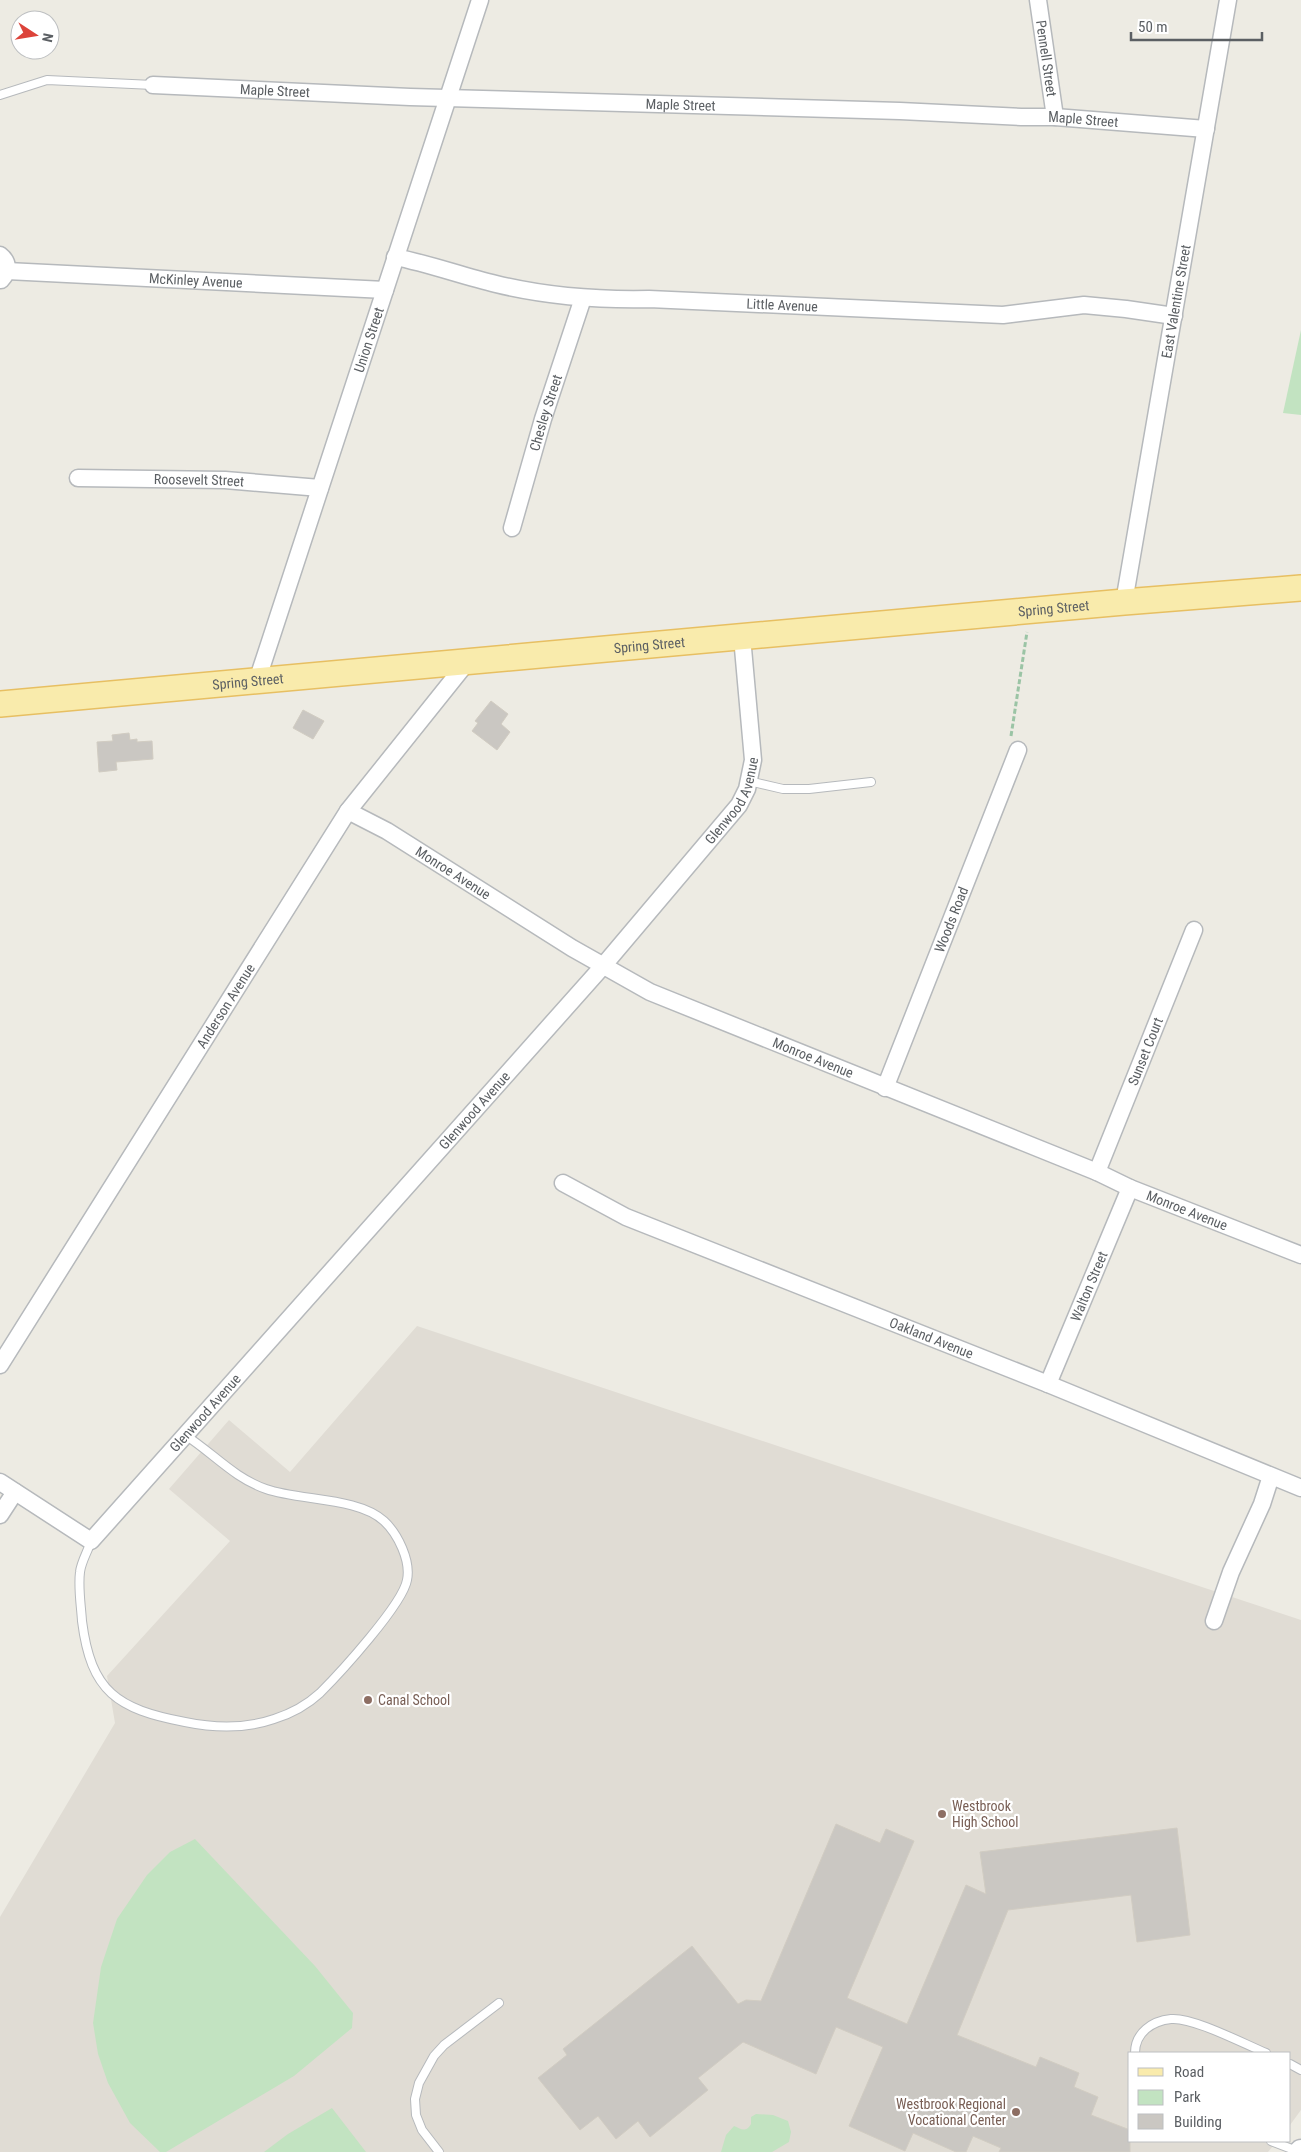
<svg xmlns="http://www.w3.org/2000/svg" width="1301" height="2152" font-family="'Roboto Condensed',sans-serif">
<style>
.education{fill:#e0dcd4}
.green{fill:#c2e3c1}
.building{fill:#cac7c2;stroke:#d1ccc2}
.lines{fill:none;stroke-linecap:round;stroke-linejoin:round}
.lane-casing{stroke:#b6b9bc;stroke-width:10}
.street-casing{stroke:#b6b9bc;stroke-width:19}
.secondary-casing{stroke:#b5b8bc;stroke-width:25}
.primary-casing{stroke:#e7bf62;stroke-width:28}
.path{stroke:#9bc4a5;stroke-width:3;stroke-dasharray:5 2.5;stroke-linecap:butt}
.lane{stroke:#fff;stroke-width:8}
.street{stroke:#fff;stroke-width:16}
.secondary{stroke:#fff;stroke-width:22}
.primary{stroke:#f9ebac;stroke-width:25}
.education-dot{fill:#8d6e63;stroke:#fff;stroke-width:2}
.labels{text-anchor:middle;dominant-baseline:central;stroke-width:4.5;stroke-linejoin:round;paint-order:stroke}
.street-label{font-size:14px;fill:#5b5f63;stroke:#fff}
.education-label{font-size:14px;fill:#785e54;stroke:#fff;text-anchor:start}
</style>
<rect width="100%" height="100%" fill="#edebe3"/>
<path class="education" d="M417,1326L1301,1620V2110L1290,2125V2053H1130V2141H1277L1268,2152H0V1917L115,1723L107,1676L230,1541L169,1489L229,1420L290,1472Z"/>
<g class="green">
<path d="M1301,330V415L1283,413Z"/>
<path d="M195,1839L315,1966L353,2013L352,2028L294,2076L166,2152H160L130,2123L108,2083L98,2054L93,2023L101,1967L117,1919L147,1875L170,1852Z"/>
<path d="M332,2108L366,2152H264L288,2134Z"/>
<path d="M756,2114L773,2115L788,2121L791,2132L789,2142L772,2152H721L726,2135L734,2126C740,2128 745,2134 751,2124V2117Z"/>
</g>
<g class="building">
<path d="M491,701L508,714L501,724L510,732L497,750L472,731L478,723L475,721Z"/>
<path d="M303,710L324,721L313,739L293,728Z"/>
<path d="M129,733L130,740L137,739V742L152,741L153,759L116,762L117,770L99,772L97,742L113,741L112,735Z"/>
<path d="M836,1824L880,1843L886,1829L914,1841L847,1998L907,2024L966,1885L986,1894L980,1852L1177,1828L1190,1935L1137,1942L1131,1895L1008,1910L957,2035L1036,2067L1040,2057L1079,2073L1074,2087L1098,2097L1091,2115L1130,2130V2152H999L1001,2148L973,2136L966,2152H956L913,2133L905,2151L849,2126L883,2047L836,2027L816,2074L743,2042L698,2078L708,2090L650,2137L638,2121L616,2139L598,2116L580,2130L538,2078L567,2055L563,2049L692,1946L738,2004L746,2000L761,2001Z"/>
</g>
<g class="lines">
<g class="lane-casing">
<g id="lane">
<path d="M0,95L47,80L153,85"/>
<path d="M749,781L783,789H809L871,782"/>
<path d="M91,1541C88,1551 81,1562 80,1572C78,1588 81,1605 82,1621C91,1692 117,1709 185,1722C214,1728 245,1729 274,1719C290,1714 307,1705 320,1693C340,1673 403,1604 407,1580C411,1561 398,1534 384,1521C358,1497 300,1501 266,1489C234,1478 213,1453 185,1435"/>
<path d="M1135,2053C1135,2044 1139,2035 1146,2029C1153,2023 1161,2020 1171,2019C1193,2017 1244,2044 1266,2053"/>
<path d="M1290,2064L1301,2070"/>
<path d="M1271,2141L1297,2151"/>
<path d="M439,2152L422,2130L416,2115L415,2099L419,2083L434,2056L444,2045L499,2003"/>
</g>
</g>
<g class="street-casing">
<g id="street">
<path id="s1" d="M1038,0L1055,117"/>
<path id="s2" d="M153,85L410,97L900,111L1021,117H1055L1206,129"/>
<path d="M0,255C9,262 9,272 1,280"/>
<path id="s3" d="M395,257C430,264 462,276 496,284C545,296 599,300 649,299L1003,315L1084,305L1126,309L1174,316"/>
<path id="s4" d="M7,271L385,290"/>
<path id="s5" d="M78,478L225,480L320,488"/>
<path id="s6" d="M512,528L543,419L583,298"/>
<path id="s7" d="M1124,602L1228,0"/>
<path id="s8" d="M257,681L480,0"/>
<path id="s9" d="M348,811L387,831L572,948L650,992L1097,1172L1130,1188L1301,1255"/>
<path id="s10" d="M885,1088L1018,750"/>
<path id="s11" d="M1097,1172L1194,930"/>
<path id="s12" d="M563,1183L626,1217L1048,1384L1301,1488"/>
<path id="s13" d="M0,1365L348,811L468,661"/>
<path id="s14" d="M1048,1384L1130,1188"/>
<path id="s15" d="M0,1482L91,1541L603,966L739,805L747,789L753,760L742,637"/>
<path d="M0,1515L15,1492"/>
<path d="M1214,1621L1231,1572L1262,1504L1271,1476"/>
</g>
</g>
<g class="secondary-casing">
<path id="secondary" d="M1300,2152L1301,2151"/>
</g>
<g class="primary-casing">
<g id="primary">
<path id="s16" d="M0,704L1124,602L1301,588"/>
</g>
</g>
<path class="path" d="M1011,736L1027,632"/>
<use href="#lane" class="lane"/>
<use href="#street" class="street"/>
<use href="#secondary" class="secondary"/>
<use href="#primary" class="primary"/>
</g>
<g class="education-dot">
<circle cx="368" cy="1700" r="5"/>
<circle cx="942" cy="1814" r="5"/>
<circle cx="1016" cy="2112" r="5"/>
</g>
<g class="labels">
<g class="street-label">
<text stroke="none"><textPath href="#s1" startOffset="59">Pennell Street</textPath></text>
<text stroke="none"><textPath href="#s2" startOffset="122">Maple Street</textPath></text>
<text stroke="none"><textPath href="#s2" startOffset="528">Maple Street</textPath></text>
<text stroke="none"><textPath href="#s2" startOffset="931">Maple Street</textPath></text>
<text stroke="none"><textPath href="#s4" startOffset="189">McKinley Avenue</textPath></text>
<text stroke="none"><textPath href="#s7" startOffset="305">East Valentine Street</textPath></text>
<text stroke="none"><textPath href="#s3" startOffset="392">Little Avenue</textPath></text>
<text stroke="none"><textPath href="#s8" startOffset="359">Union Street</textPath></text>
<text stroke="none"><textPath href="#s6" startOffset="120">Chesley Street</textPath></text>
<text stroke="none"><textPath href="#s5" startOffset="121">Roosevelt Street</textPath></text>
<text stroke="none"><textPath href="#s16" startOffset="1058">Spring Street</textPath></text>
<text stroke="none"><textPath href="#s16" startOffset="652">Spring Street</textPath></text>
<text stroke="none"><textPath href="#s16" startOffset="249">Spring Street</textPath></text>
<text stroke="none"><textPath href="#s15" startOffset="1090">Glenwood Avenue</textPath></text>
<text stroke="none"><textPath href="#s9" startOffset="122">Monroe Avenue</textPath></text>
<text stroke="none"><textPath href="#s10" startOffset="181">Woods Road</textPath></text>
<text stroke="none"><textPath href="#s13" startOffset="424">Anderson Avenue</textPath></text>
<text stroke="none"><textPath href="#s11" startOffset="130">Sunset Court</textPath></text>
<text stroke="none"><textPath href="#s9" startOffset="528">Monroe Avenue</textPath></text>
<text stroke="none"><textPath href="#s15" startOffset="685">Glenwood Avenue</textPath></text>
<text stroke="none"><textPath href="#s9" startOffset="932">Monroe Avenue</textPath></text>
<text stroke="none"><textPath href="#s14" startOffset="106">Walton Street</textPath></text>
<text stroke="none"><textPath href="#s12" startOffset="400">Oakland Avenue</textPath></text>
<text stroke="none"><textPath href="#s15" startOffset="280">Glenwood Avenue</textPath></text>
</g>
<g class="education-label">
<text x="378" y="1700">Canal School</text>
<text x="952" y="1806">Westbrook<tspan x="952" dy="16">High School</tspan></text>
<text x="1006" y="2104" text-anchor="end">Westbrook Regional<tspan x="1006" dy="16">Vocational Center</tspan></text>
</g>
</g>
<rect x="1128" y="2052" width="162" height="90" fill="#ffffff" stroke="#bdbfc1"/>
<rect x="1138" y="2068" width="25" height="8" fill="#f9ebac" stroke="#bdbfc1"/>
<text x="1174" y="2077" font-size="15" fill="#5b5f63">Road</text>
<rect x="1138" y="2090" width="25" height="15" fill="#c2e3c1" stroke="#bdbfc1"/>
<text x="1174" y="2102" font-size="15" fill="#5b5f63">Park</text>
<rect x="1138" y="2114" width="25" height="15" fill="#cac7c2" stroke="#bdbfc1"/>
<text x="1174" y="2127" font-size="15" fill="#5b5f63">Building</text>
<g transform="translate(35 35) rotate(102)"><circle r="24" fill="#ffffff" stroke="#bdbfc1"/>
<path d="M0-4L9 19L0 12L-9 19Z" fill="#dc433a"/>
<text y="-8" font-size="14" font-weight="bold" text-anchor="middle" fill="#5b5f63">N</text>
</g>
<path d="M1131 32v8h131v-8" fill="none" stroke="#5b5f63" stroke-width="2.5"/>
<text x="1138" y="32" font-size="15" fill="#5b5f63" stroke="#ffffff" stroke-width="4" paint-order="stroke">50 m</text>
</svg>
